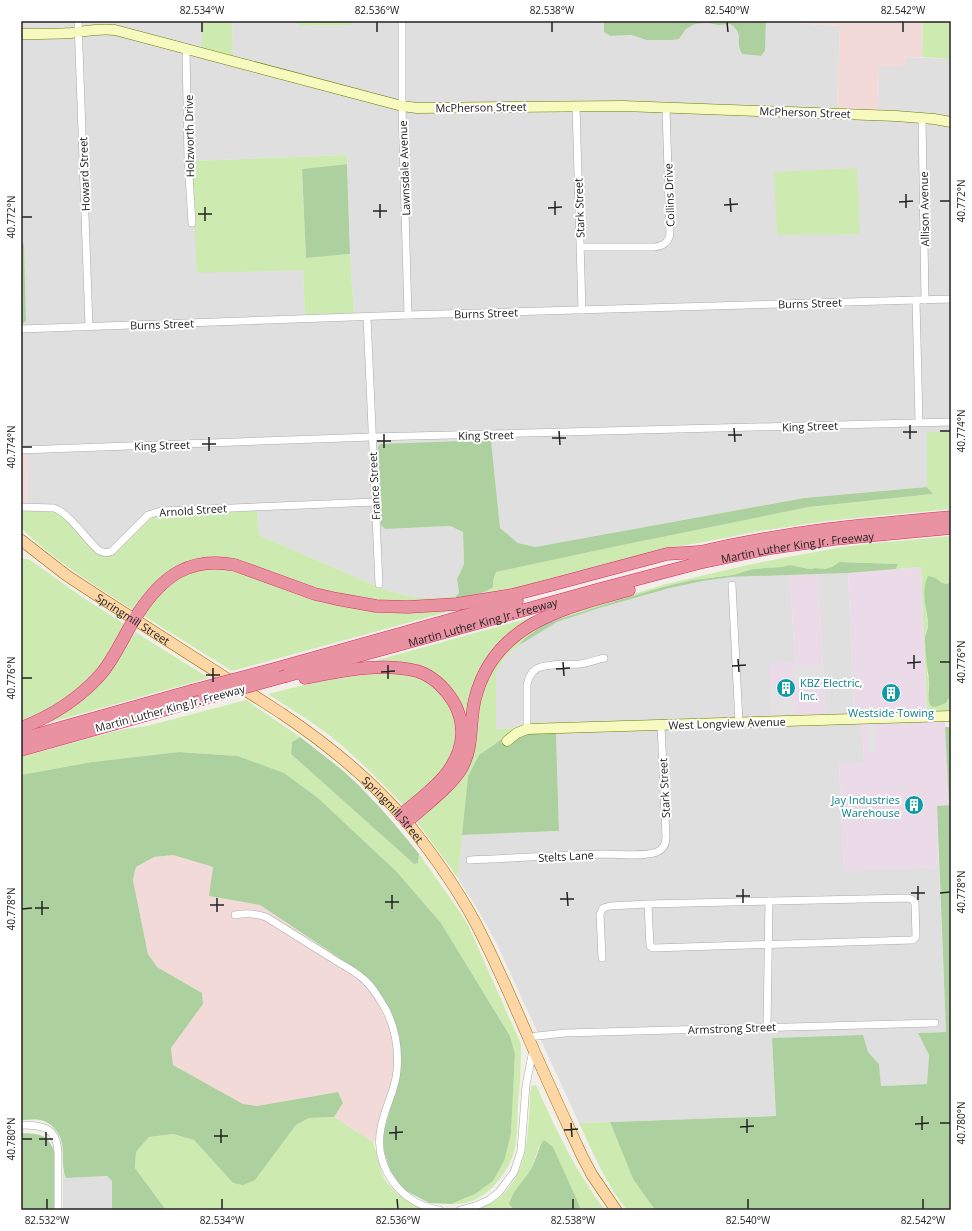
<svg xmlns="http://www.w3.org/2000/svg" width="972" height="1231" font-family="'Open Sans',sans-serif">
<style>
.residential{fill:#e0dfdf;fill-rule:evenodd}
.commercial{fill:#f2dad9}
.industrial{fill:#ebdbe8}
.grass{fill:#cdebb0}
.forest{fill:#add19e}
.parking{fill:#e2e2e2}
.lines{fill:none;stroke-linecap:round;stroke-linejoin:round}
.street-casing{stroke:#a9a9a9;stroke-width:8}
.secondary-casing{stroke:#707d05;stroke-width:11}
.primary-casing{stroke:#a06b00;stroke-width:12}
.highway-casing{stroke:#dc2a67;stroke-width:13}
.street{stroke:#fff;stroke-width:7}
.secondary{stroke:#f7fabf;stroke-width:10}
.primary{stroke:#fcd6a4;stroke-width:11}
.highway{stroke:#e892a2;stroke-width:12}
.highway-bridge-casing{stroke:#dc2a67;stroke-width:13;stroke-linecap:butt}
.highway-bridge{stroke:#e892a2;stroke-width:12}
.ticks{fill:none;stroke:#222;stroke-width:1.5}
.labels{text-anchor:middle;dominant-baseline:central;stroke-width:4;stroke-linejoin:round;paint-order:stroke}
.street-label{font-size:11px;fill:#222;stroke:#fff}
.culture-label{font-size:11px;fill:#0d838f;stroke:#fff;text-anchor:start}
.neatline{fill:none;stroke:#222;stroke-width:1.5}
.ticks-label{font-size:10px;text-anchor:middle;fill:#222}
</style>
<rect width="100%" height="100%" fill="#f2efe9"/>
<g class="residential">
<path d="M21,21H202V48L233,56L232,21H297L298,26L351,25V21H604V32L610,36L632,35L646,40H673L679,39L686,29L695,24L707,23L719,25L730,24L735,27L740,33L739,50L742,54L761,56L765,51L766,21L840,26L837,108L878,111L879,66H906V57L951,59V432H927V487L804,498L535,547L518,543L500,528L491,440L378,447L381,525L385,529L450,526L463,532L464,564L457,579L459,594L456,596L437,598H418L385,590L259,535L257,509L150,519L113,555L106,556L94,551L59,512L28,509L27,455H21V325L26,321L24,246L21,235ZM347,155L350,254L354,316H305L303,270L191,161Z"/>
<path d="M848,573L854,718H862L864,763L839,765L844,871L939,867L946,1032L919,1033L929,1055L927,1084L881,1086L879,1064L868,1052L772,1038L776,1116L579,1123L497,944L478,910L458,878L462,835L559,831L556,727L496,729V672L507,655L518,646L557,622L596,609L670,588L703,581L731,577L790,575L795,663L826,719L818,574Z"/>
<path d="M63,1171L66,1178L107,1176L112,1181V1210H63Z"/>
</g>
<g class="commercial">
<path d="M766,21H923L922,57H906V66L879,67L878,111L837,109L840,26Z"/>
<path d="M21,455H27L28,509L21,510Z"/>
<path d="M173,855L213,867L210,896L260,905L362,973L373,983L388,1009L399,1035L401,1067L398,1082L384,1131L373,1142L334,1117L343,1103L338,1092L257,1106L243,1104L173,1065L171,1048L203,1004L202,993L157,967L148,954L133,880L136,867L154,857Z"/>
</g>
<g class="industrial">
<path d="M921,567L927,720H945L949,805L937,806L939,867L844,872L839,764L864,763L862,718H854L848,573Z"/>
<path d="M818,574L826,719L771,721L769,664L795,662L790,575Z"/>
</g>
<g class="grass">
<path d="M202,21H232L233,57L202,48Z"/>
<path d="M297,21H351V25L298,26Z"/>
<path d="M923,21H951V59L922,57Z"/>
<path d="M347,155V164L302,169L306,258L350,254L354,316H305L303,270L197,273L191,161Z"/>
<path d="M857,168L860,234L777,235L774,172Z"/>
<path d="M927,432H951V509L827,521L760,531L704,542L668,548L525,586L474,596L490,590L496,572L630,543L809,507L933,494L927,487Z"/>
<path d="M257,509L259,535L385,590L418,598H437L456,596L457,599L399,603L337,595L250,565L188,562L173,569L162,577L133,610C94,585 55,561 21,528V510L59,512L94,551L106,556L113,555L150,519L163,513Z"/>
<path d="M951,536V581L947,584L942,583L936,578L925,604L928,624L925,636L928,664L927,675L929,679L928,698L951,697V713H927L921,567L896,569L898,564L839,562L832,567L825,569L816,568L809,569L790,565L781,567L753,569L733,575L693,580L637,595L570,615L545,624L525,638L518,646L507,655L496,672V729L520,728L512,732L479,755L468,776L458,878L417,822L454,786L476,713L485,679L510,645L552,619L666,584L757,563L842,547L877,543Z"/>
<path d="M22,559H28L33,562L82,597L126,625L109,655L86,682L58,705L21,723V560Z"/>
<path d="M230,568L317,598L458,609L232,671L144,616L152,602L170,583L193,570Z"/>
<path d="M533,617V618L503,640L468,724L442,680L363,664Z"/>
<path d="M135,632L209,678L48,723L47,720L117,660Z"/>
<path d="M399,672L424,678L450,703L457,726L455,751L439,776L404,806C379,780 354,754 325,732C307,718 287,707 268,694C312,682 354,674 399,672Z"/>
<path d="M246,700L300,737L292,742L291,754L414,864L418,863L419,854L456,906L468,925L521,1044C521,1064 520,1085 518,1105C517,1119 518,1134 515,1148C511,1167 495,1189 478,1198C470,1203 461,1204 451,1204L475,1194L511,1133L515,1054L510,1036L441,923L396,871L318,798L283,773L238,756L179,752L92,762L21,775V757L120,730L147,726Z"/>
<path d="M536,1085C556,1130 575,1170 605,1210H580V1207L539,1146L532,1168L512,1196L509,1204L514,1210H475C532,1191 527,1136 531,1086Z"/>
<path d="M334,1117L373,1142C376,1151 378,1162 381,1171C388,1191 409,1203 427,1210H166L135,1168L136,1152L149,1137L173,1134L194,1140L233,1183L255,1180L296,1125L309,1118Z"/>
<path d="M610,1122L633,1179L655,1210H627C606,1184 593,1153 579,1123Z"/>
</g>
<g class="forest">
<path d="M604,21H766L765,51L761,56L742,54C734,42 746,34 730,24L719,25L707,23L695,24L686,29L679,39L673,40H646L632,35L610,36L604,32Z"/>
<path d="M347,164L350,254L306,258L302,169Z"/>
<path d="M21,235L24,246L26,321L21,325Z"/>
<path d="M491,440L500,528L518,543L535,547L804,498L927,487L933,494L809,507L622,545L496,572L493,581V587C483,595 469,596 457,599L456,596L459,593L457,579L464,564L463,532L450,526L385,529L381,525L378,447L380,444Z"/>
<path d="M839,562L898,564L896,569L848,573L731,577L703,581L670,588L596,609L557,622L518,646L525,638L545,624L559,619L622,599L667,586L693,580L733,575L753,569L781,567L790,565L809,569L816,568L825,569L832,567Z"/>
<path d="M928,576L936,578L942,583L947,584L951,581V697L949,698L946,703L935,707L931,706C926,698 930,688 929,679C927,667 925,649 925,637C926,633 928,629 928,625C928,620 927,614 926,609C924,599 923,586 928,576Z"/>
<path d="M945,727H951V1210H655L633,1179L610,1122L776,1116L772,1038L863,1035L868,1052L879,1064L881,1086L927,1084L929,1055L918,1033L946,1032L937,806L949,805Z"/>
<path d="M528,733H556L559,831L462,835L468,776L479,755L502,739L501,743L506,746L511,744L517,738Z"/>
<path d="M300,737C323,755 347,772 366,793C385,812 402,833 419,854L418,863L414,864L291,754L292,742Z"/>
<path d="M179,752L238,756L284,773L318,798L396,871L441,923L510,1036L515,1054L511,1133L504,1161L493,1181L475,1194L451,1204L429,1203L403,1189L390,1170L383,1148L384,1131L398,1082L400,1050L399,1035L388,1009L373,983L362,973L260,905L209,896L213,867L173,855L154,857L136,867L133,880L148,954L157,967L202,993L203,1004L171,1048L173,1065L243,1104L257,1106L338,1092L343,1103L334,1117L309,1118L296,1125L255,1180L243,1185L233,1183L194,1140L173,1134L149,1137L136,1152L135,1168L166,1210H112V1181L107,1176L66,1178C61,1166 64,1155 62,1144C60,1132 51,1122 40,1120C34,1119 27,1120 21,1120V775L92,762Z"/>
<path d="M21,1133C39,1134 47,1133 54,1151V1210H21Z"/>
<path d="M544,1140L553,1147L580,1207V1210H514L509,1204C513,1190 524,1181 531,1169C537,1159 537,1149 544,1140Z"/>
</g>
<g class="parking">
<path d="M822,665L823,685L794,686L793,667Z"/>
<path d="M779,685V700L793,699L794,720L772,721L770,686Z"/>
<path d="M875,725L876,753H869L867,726Z"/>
</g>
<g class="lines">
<g class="street-casing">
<g id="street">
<path d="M78,21L89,326"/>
<path d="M402,21V106L408,315"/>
<path d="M186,49L188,160L192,223"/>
<path d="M576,106L582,310"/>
<path d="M922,118L925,300"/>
<path d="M581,247H654C663,246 668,243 670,234L666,108"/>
<path d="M916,300L919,422"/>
<path d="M367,317L379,584"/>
<path d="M21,329L408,315L951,299"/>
<path d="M21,450L372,437L951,422"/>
<path d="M21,507L54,508C68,512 86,539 98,550C103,553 107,554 112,551L148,515L161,511L375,502"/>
<path d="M732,585L739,723"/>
<path d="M527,729V685C528,679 530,673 536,669C547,663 568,665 580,664C588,663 596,660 604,658"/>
<path d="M470,860C515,858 560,855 605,854C620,854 643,857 657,852C664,849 666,844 666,837L661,725"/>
<path d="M235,915C246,913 255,913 266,917C287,930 309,944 330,957C340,964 352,969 361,977C371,984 378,997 385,1008C395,1027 399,1048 397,1070C396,1090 384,1108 381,1128C373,1167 401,1204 439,1210"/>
<path d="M602,958L600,914L603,908L610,906L648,904L908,898L913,900L915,903L916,937L914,939L912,940L653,948L650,946L648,904"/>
<path d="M767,1027L769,901"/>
<path d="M528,1037L565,1033L935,1023"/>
<path d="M21,1125C43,1125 57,1127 58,1153V1210"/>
<path d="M460,1210L478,1205L489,1200L499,1192L514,1172L521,1151L526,1085L533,1050"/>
</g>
</g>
<g class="secondary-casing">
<g id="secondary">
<path d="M21,34C38,34 55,34 71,33C87,31 100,28 115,30L402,106L417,108L623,106L896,116L934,119L951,122"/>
<path d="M507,741L517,733L527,729L951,716"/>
</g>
</g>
<g class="primary-casing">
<g id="primary">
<path id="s1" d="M21,540L66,575L98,596L281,713C327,744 371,779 407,822C432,853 456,887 475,922C496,962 514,1004 532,1046C548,1083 565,1119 582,1156L592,1175L616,1210"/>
</g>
</g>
<g class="highway-casing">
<g id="highway">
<path d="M691,554C737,543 783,535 829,529C870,524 910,521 951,517"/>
<path d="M274,669L517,601"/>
<path id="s2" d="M286,676L600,589L699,563L771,548L834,539L951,528"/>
<path d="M305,678C340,671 381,662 417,671C433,676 444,687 453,701C459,711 462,722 462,733C461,771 427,793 401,815"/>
<path d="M21,728C52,716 79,699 101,674C117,655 125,632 139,612C163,576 190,556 235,565L315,594L337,599L376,606L408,607L457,604L512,595L551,585L667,554L698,552"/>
<path d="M21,739L191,691"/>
<path d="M21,750L203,699"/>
<path d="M407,822C423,807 450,787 461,769C474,747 469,723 475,699C494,623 564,608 629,590"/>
</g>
</g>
<use href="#street" class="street"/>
<use href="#secondary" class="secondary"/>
<use href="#primary" class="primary"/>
<use href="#highway" class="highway"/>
<g class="highway-bridge-casing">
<g id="highway-bridge">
<path d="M191,691L274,669"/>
<path d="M203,699L286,676"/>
</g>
</g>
<use href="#highway-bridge" class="highway-bridge"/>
</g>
<path class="ticks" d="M202,22V32M377,22V32M552,22V32M727,22L728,32M903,22V32M906,194V208M730,198L731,212M555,201V215M940,201H950M899,202L913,201M380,204V218M724,205L738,204M205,207V221M548,208L562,207M373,211H387M198,214H212M22,217H32M910,425V439M734,428L735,442M559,431L560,445M940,431H950M903,432H917M384,434V448M728,435H742M209,437V451M552,438H566M377,441H391M202,444H216M22,447H32M914,655V669M738,659L739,672M563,662L564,676M940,662H950M907,663L921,662M388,665V679M732,666L746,665M213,668V682M556,669L570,668M381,672L395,671M206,675H220M22,678H32M918,886V900M743,889V903M567,892L568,906M911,893H925M940,893L950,892M392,895V909M736,896H750M217,898V912M560,899H574M42,901V915M385,902H399M210,905H224M35,908H49M22,909L32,908M922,1116V1130M747,1119V1133M571,1123L572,1137M940,1123H950M915,1124L929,1123M396,1126V1140M740,1127L754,1126M221,1129V1143M564,1130L578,1129M46,1132V1146M389,1133L403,1132M214,1136H228M22,1139H32M39,1139H53M47,1199V1209M222,1199V1209M397,1199L398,1209M573,1199V1209M748,1199V1209M923,1199V1209"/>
<defs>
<g id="building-disc" transform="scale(1)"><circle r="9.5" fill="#0f9aa8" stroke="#fff"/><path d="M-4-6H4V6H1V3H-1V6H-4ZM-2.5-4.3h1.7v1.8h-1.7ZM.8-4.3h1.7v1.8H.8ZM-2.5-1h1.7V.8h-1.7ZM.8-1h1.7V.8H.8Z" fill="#fff"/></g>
</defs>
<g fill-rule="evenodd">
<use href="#building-disc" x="786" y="688"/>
<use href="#building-disc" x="891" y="693"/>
<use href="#building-disc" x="914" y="805"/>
</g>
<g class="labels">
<g class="street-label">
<text transform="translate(481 107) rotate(-1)">McPherson Street</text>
<text transform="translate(805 112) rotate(2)">McPherson Street</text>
<text transform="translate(189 136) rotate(-91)">Holzworth Drive</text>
<text transform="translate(404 168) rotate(-92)">Lawnsdale Avenue</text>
<text transform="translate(84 174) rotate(-92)">Howard Street</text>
<text transform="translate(669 195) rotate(-92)">Collins Drive</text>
<text transform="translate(579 208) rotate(-92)">Stark Street</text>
<text transform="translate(924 209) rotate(-91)">Allison Avenue</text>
<text transform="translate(810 303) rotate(-2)">Burns Street</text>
<text transform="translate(486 313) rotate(-2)">Burns Street</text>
<text transform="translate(162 324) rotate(-2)">Burns Street</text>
<text transform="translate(810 426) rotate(-2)">King Street</text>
<text transform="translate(486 435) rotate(-1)">King Street</text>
<text transform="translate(162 445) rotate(-2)">King Street</text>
<text transform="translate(374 486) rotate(-93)">France Street</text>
<text transform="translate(193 510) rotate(-4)">Arnold Street</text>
<text stroke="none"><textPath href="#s2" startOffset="528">Martin Luther King Jr. Freeway</textPath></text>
<text stroke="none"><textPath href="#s1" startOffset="137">Springmill Street</textPath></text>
<text stroke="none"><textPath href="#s2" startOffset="204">Martin Luther King Jr. Freeway</textPath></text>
<text transform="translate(170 708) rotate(-15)">Martin Luther King Jr. Freeway</text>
<text transform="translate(727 723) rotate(-2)">West Longview Avenue</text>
<text transform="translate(664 788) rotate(-93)">Stark Street</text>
<text stroke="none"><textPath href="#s1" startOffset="461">Springmill Street</textPath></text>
<text transform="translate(566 856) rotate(-3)">Stelts Lane</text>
<text transform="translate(732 1028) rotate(-2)">Armstrong Street</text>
</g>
<g class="culture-label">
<text x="800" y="682">KBZ Electric,<tspan x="800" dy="13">Inc.</tspan></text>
<text x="891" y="712" text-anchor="middle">Westside Towing</text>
<text x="900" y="799" text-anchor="end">Jay Industries<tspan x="900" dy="13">Warehouse</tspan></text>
</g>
</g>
<rect width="972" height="1231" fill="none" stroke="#ffffff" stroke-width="44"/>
<rect x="22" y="22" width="928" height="1187" class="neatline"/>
<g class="ticks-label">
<text x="202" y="14">82.534°W</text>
<text x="377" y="14">82.536°W</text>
<text x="552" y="14">82.538°W</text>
<text x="727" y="14">82.540°W</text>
<text x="903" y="14">82.542°W</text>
<text transform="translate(961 201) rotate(-90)" y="4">40.772°N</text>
<text transform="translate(11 217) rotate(-90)" y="4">40.772°N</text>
<text transform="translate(961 431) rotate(-90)" y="4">40.774°N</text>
<text transform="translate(11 447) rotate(-90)" y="4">40.774°N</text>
<text transform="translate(961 662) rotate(-90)" y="4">40.776°N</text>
<text transform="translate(11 678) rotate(-90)" y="4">40.776°N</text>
<text transform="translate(961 892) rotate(-90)" y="4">40.778°N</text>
<text transform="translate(11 909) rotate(-90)" y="4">40.778°N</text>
<text transform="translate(961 1123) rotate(-90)" y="4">40.780°N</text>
<text transform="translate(11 1139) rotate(-90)" y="4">40.780°N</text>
<text x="47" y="1224">82.532°W</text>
<text x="222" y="1224">82.534°W</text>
<text x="398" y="1224">82.536°W</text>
<text x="573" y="1224">82.538°W</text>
<text x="748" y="1224">82.540°W</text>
<text x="923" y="1224">82.542°W</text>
</g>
</svg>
